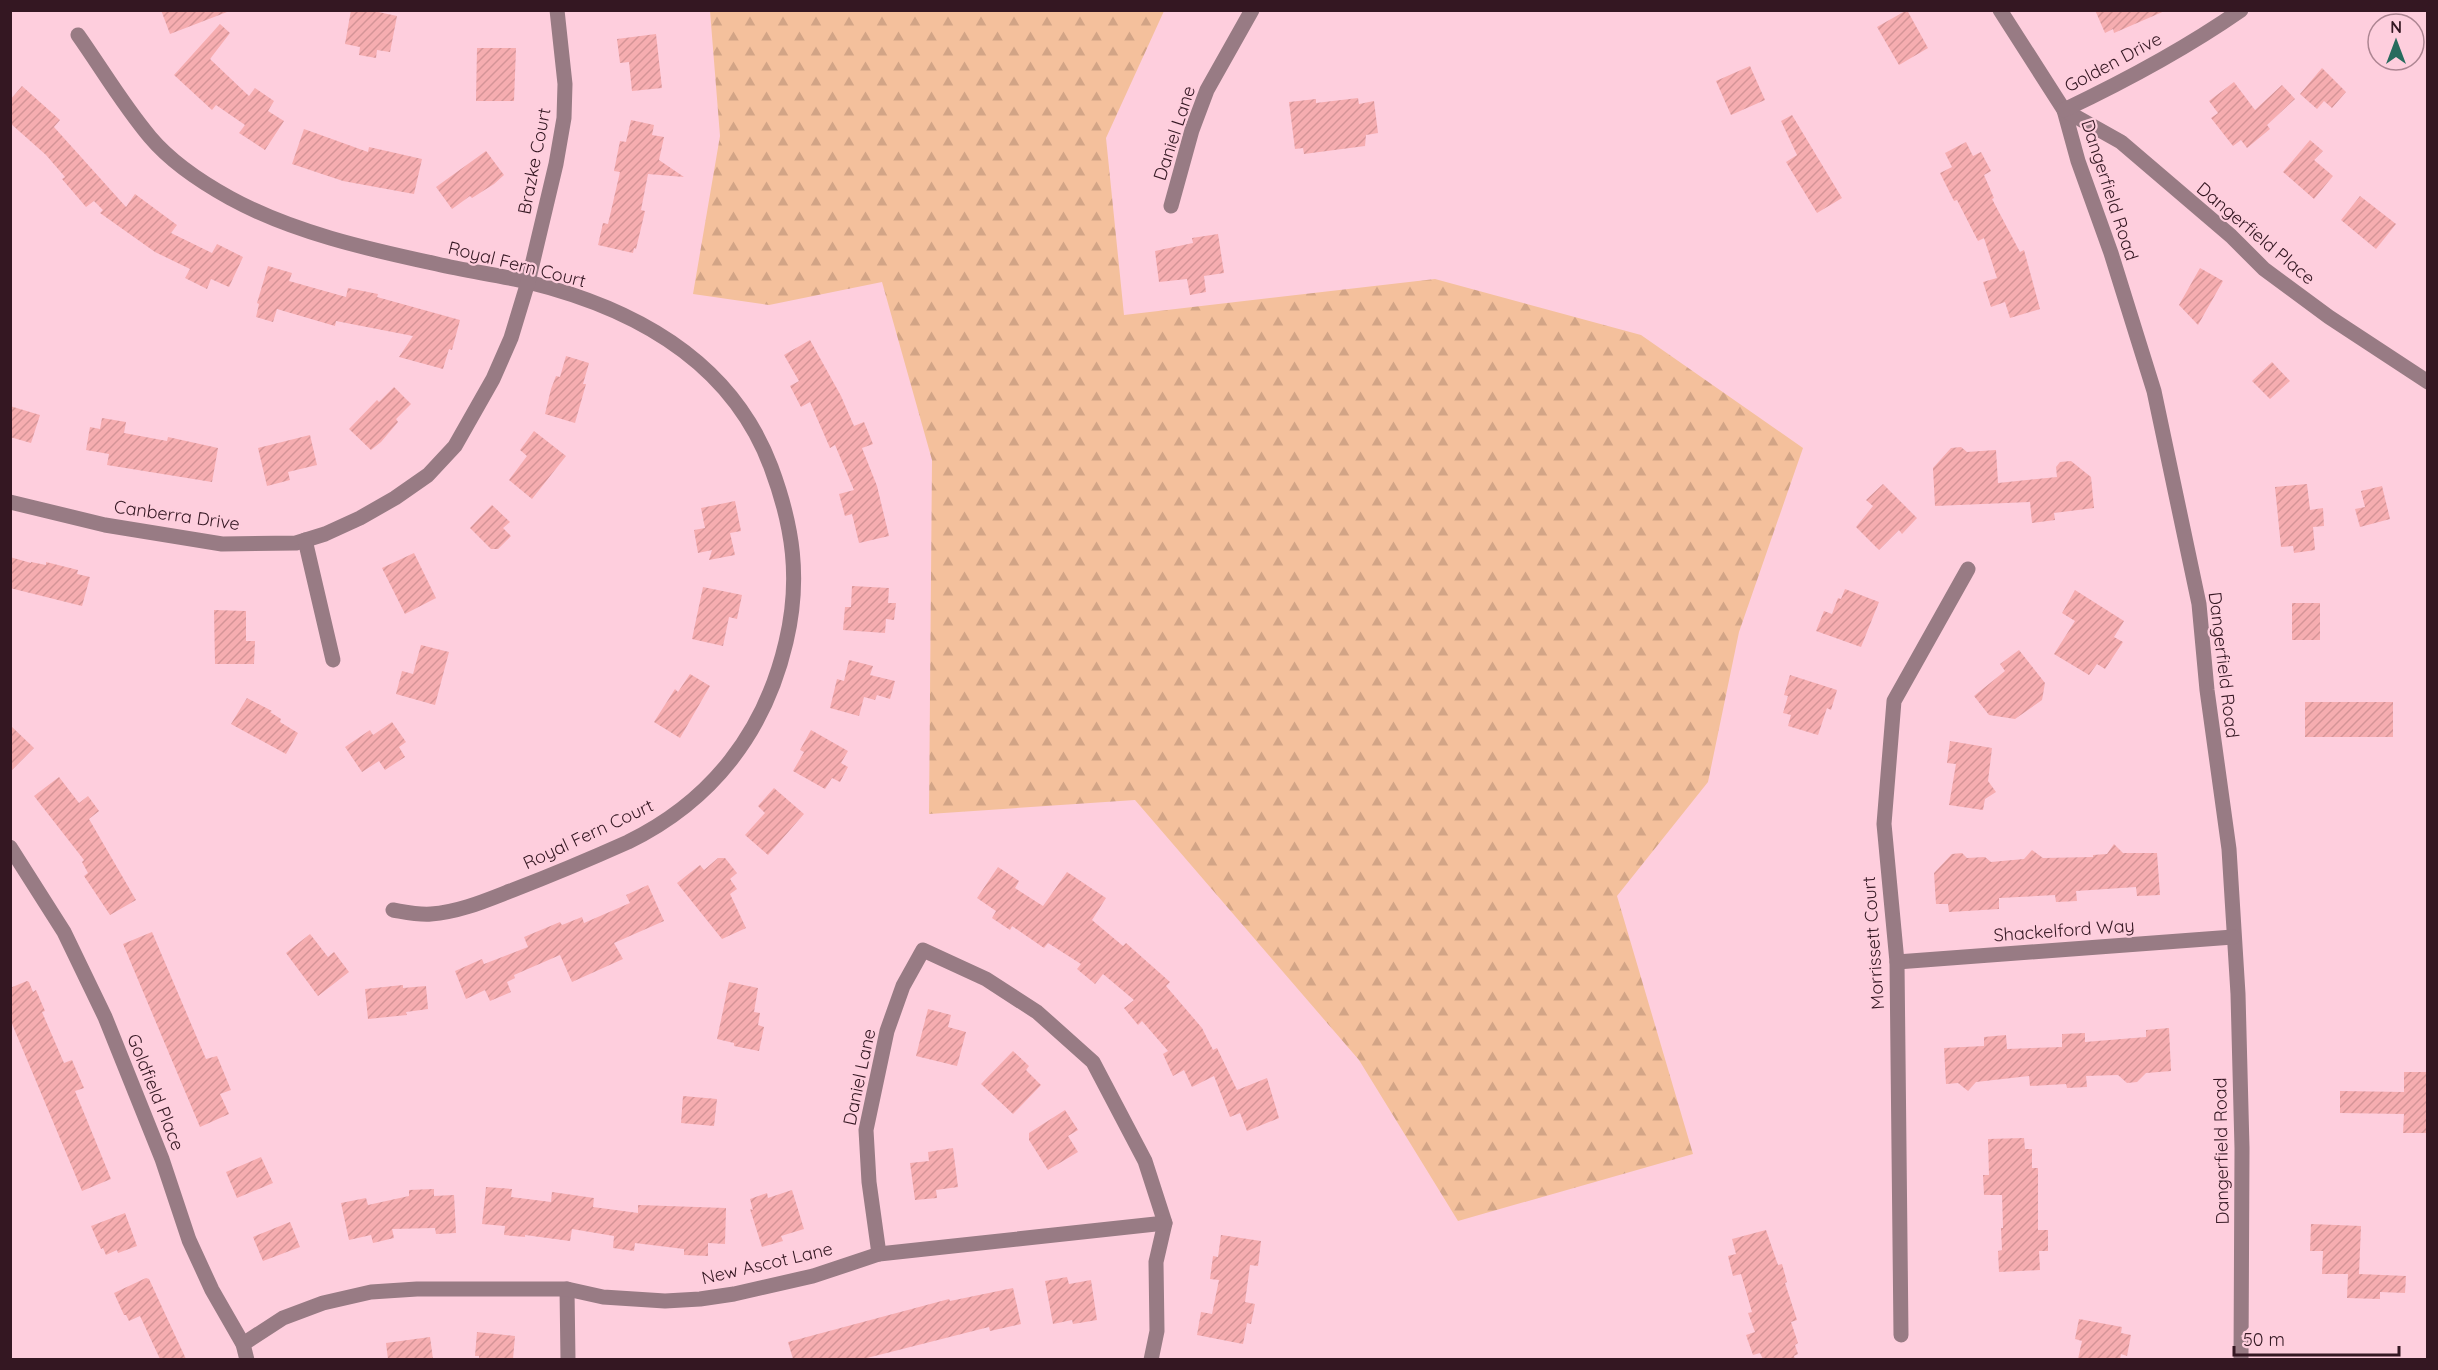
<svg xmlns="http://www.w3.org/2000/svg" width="2438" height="1370" font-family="Quicksand,sans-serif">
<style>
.forest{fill:url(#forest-firs)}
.building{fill:url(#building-hatch)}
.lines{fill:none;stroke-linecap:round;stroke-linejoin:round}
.minor{stroke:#987b84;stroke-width:15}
.labels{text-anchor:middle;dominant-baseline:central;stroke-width:4.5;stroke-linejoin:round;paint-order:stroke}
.street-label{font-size:18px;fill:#341722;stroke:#fecedd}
</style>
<defs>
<pattern id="forest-firs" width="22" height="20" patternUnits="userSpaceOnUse" patternTransform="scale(1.5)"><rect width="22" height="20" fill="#f4c09c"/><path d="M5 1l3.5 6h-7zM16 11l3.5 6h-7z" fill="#d2a486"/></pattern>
<pattern id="building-hatch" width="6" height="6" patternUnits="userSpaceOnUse" patternTransform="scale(1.5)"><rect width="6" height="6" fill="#f6adb0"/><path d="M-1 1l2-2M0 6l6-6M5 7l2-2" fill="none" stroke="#d49497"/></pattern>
</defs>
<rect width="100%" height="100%" fill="#fecedd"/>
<path class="forest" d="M710,11H1164L1106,138L1124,315L1435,279L1641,335L1803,448L1739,632L1708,782L1617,896L1693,1154L1458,1221L1359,1060L1135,800L929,814L932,460L882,282L769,305L693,294L720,136Z"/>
<g class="building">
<path d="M161,10H227V12L170,34Z"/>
<path d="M351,10H369L397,16L390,52L377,50L376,58L359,55L360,47L345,44Z"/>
<path d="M1907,10L1928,48L1899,65L1877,27Z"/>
<path d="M2095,10H2167L2114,33L2113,29L2105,33Z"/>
<path d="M220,24L230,33L210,59L249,96L255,88L274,101L268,111L284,121L265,150L239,133L245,125L216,105L212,110L174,75Z"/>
<path d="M656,34L662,88L632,91L629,62L620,63L617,39Z"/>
<path d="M477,48H516L514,101H476Z"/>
<path d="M1750,66L1765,100L1731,115L1716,81Z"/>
<path d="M2322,68L2346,92L2332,108L2324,101L2317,109L2300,94Z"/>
<path d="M2234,82L2255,110L2282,85L2295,99L2267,125L2270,129L2247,148L2241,140L2233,146L2211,118L2218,113L2209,101Z"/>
<path d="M22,86L60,120L54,127L126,207L135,194L177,225L171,233L212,253L217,244L243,257L229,287L211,279L207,289L185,278L190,269L155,252L100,213L103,210L94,201L86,207L62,179L65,177L46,155L10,123V100Z"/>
<path d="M1358,98L1359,104L1374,101L1378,133L1366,135L1365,146L1304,154L1303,148L1295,149L1289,102L1316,99V103Z"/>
<path d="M1792,115L1842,198L1817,213L1786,162L1797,155L1781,121Z"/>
<path d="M631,120L654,125L652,135L664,137L659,160L684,177L648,174L641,210L645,211L636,249L634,248L633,253L598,245L603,223L608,224L620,172L614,171L620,141L626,142Z"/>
<path d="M304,129L368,152L369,147L422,159L414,194L343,181L292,164Z"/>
<path d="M2310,140L2323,151L2314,160L2333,176L2314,199L2283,172Z"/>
<path d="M1966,142L1973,156L1981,152L1991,171L1984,175L1994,198L1992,199L2020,252L2024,250L2040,309L2010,318L2005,302L1991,307L1983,282L1997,278L1984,238L1978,241L1957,200L1954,201L1940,173L1952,167L1945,153Z"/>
<path d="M486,151L504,175L494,184L472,198L470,196L452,209L436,187Z"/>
<path d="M2360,196L2396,224L2376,249L2341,220Z"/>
<path d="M1218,234L1224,273L1204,276L1206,292L1190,295L1187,279L1159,282L1155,251L1193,243L1192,238Z"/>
<path d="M268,266L292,273L289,281L346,297L348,288L378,294L377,297L460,320L452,350L449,349L443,369L399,357L413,336L336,321L335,326L277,309L273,322L256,317L259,304L257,303Z"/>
<path d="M2200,268L2223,281L2198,325L2179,305Z"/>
<path d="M810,340L841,396L854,426L864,422L873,444L862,448L877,486L889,536L859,543L852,514L845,516L839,494L854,490L835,445L830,448L810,402L801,407L790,386L799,381L784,355Z"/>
<path d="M566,356L589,363L583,384H586L575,423L545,414L551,389L556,376L560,377Z"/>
<path d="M2272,362L2290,381L2270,399L2252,381Z"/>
<path d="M394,387L411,404L396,419L398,422L381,442L371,450L349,429L377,400L379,402Z"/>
<path d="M10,406L40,415L31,443L10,437Z"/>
<path d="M102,418L126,422L124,433L167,441L168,437L218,448L212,482L107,465L109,454L86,450L90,427L100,429Z"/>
<path d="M534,431L566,456L532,499L509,480L527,456L520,450Z"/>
<path d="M310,435L317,465L288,472L290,480L267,486L258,448Z"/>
<path d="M1961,447L1967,452L1996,450L1998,483L2057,477L2056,467L2060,462L2071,461L2091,477L2094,508L2054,513L2055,520L2032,523L2030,502L1935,506L1933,468L1951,448Z"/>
<path d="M1883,484L1917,518L1902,534L1899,530L1879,550L1856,527L1873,506L1866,500Z"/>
<path d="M2307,484L2310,510L2323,508L2324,526L2313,527L2315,550L2294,553L2293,546L2281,547L2275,487Z"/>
<path d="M2382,486L2390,519L2360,527L2355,509L2365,507L2361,491Z"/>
<path d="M735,501L741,531L730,533L735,555L709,560L712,550L698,553L694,530L705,528L701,508Z"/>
<path d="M492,505L510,522L503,528L511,536L498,549H491L470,528Z"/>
<path d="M414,553L436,598L405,614L382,568Z"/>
<path d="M10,557L31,563V562L46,565V562L78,570L77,574L90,577L82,606L10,588Z"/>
<path d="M852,586L889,588L888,603H896L894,620L886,619L885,633L843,630L845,607H851Z"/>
<path d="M703,587L742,595L737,619L729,617L723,646L692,639Z"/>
<path d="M1845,589L1879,602L1861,647L1816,631L1824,611L1832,614L1838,598L1841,599Z"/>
<path d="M2075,590L2124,621L2114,637L2123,642L2105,669L2097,664L2089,675L2054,654L2075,621L2062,613Z"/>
<rect x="2292" y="603" width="28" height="37"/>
<path d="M214,610L246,611V641H255L254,664H215Z"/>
<path d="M421,645L449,652L435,705L396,694L402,671L413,674Z"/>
<path d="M2019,650L2045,683L2042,700L2015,719L1989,715L1974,696L2005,671L2000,664Z"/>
<path d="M849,660L873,666L870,675L895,681L890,699L877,695L875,700L864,697L859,716L830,708L837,679L844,681Z"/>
<path d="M690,674L710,686L680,738L654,722L675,689L678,692Z"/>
<path d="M1790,675L1837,690L1831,710L1827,708L1818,735L1788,726L1791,715L1783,713L1788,696L1784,695Z"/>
<path d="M247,698L272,711L270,712L281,719L280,722L298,733L286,754L231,724Z"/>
<rect x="2305" y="702" width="88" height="35"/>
<path d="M392,722L406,742L399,747L405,757L385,770L379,761L362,772L345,747L370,730L373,735Z"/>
<path d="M10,725L34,748L10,772Z"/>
<path d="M811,730L848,751L841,763L848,767L840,782L832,778L825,789L793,771L804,752L800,750Z"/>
<path d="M1950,741L1992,748L1988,781L1996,792L1985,799L1983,810L1949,805L1956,764L1947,763Z"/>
<path d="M59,777L79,803L88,796L99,811L89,819L136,900L110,915L84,876L88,873L82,862L84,860L34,796Z"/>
<path d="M774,788L804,814L768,855L745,835L765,813L758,806Z"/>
<path d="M2114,844L2123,853H2157L2160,895L2137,896L2136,887L2076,891L2077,901L2056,902L2055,895L1999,898V909L1949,912L1948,904H1936L1934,873L1952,854L1962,853L1967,858L1985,857L1991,862L2024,859L2032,850L2043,858L2093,857V855L2107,854Z"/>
<path d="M718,858H725L737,873L730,879L737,889L730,894L746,928L722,939L677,883L700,865L704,870Z"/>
<path d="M998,867L1019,881L1015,888L1043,906L1067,872L1106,898L1092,920L1123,946L1126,943L1170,982L1166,986L1202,1028L1213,1050L1217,1048L1237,1090L1267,1078L1279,1118L1247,1131L1240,1113L1230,1117L1214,1076L1192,1087L1184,1070L1173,1076L1163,1054L1168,1051L1142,1021L1138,1025L1124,1008L1134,1000L1103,974L1095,984L1077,969L1081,964L1048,943L1044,948L1012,926L1010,930L992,918L996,911L977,898Z"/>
<path d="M648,885L664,921L614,943L623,959L572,982L560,955L514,975L515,978L507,982L511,992L490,1001L485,990L466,999L455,971L482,959L484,964L528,947L524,937L560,922L562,925L582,917L584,923L630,903L626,895Z"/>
<path d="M152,932L206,1059L217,1056L231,1090L220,1094L229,1114L200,1127L123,944Z"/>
<path d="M310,934L328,957L334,952L349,972L318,996L286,953Z"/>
<path d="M27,981L29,982L33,992L36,990L45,1011L42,1012L64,1063L72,1060L84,1088L75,1091L111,1179L82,1191L10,1019V988Z"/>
<path d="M729,982L758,988L754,1012L760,1013L758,1025L764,1027L759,1051L734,1046V1043L717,1039Z"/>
<path d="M403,985V988L426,986L428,1009L406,1012L407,1015L368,1019L365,989Z"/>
<path d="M928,1009L951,1015L948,1027L966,1032L957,1066L916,1056Z"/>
<path d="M2169,1028L2171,1071L2146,1073L2137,1082L2127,1083L2118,1075L2086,1076L2087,1087L2067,1088L2066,1084L2030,1086L2029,1076L1976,1082L1968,1091L1958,1083L1946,1084L1944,1048L1984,1046V1037L2006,1035L2007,1049L2062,1047V1034L2085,1033V1042L2146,1037V1030Z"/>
<path d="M1013,1051L1029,1066L1026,1070L1041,1085L1013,1114L981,1084Z"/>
<path d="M2404,1072H2427V1133H2403L2404,1114L2340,1113V1091L2404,1092Z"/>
<path d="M683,1096L717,1099L714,1126L681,1123Z"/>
<path d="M1065,1110L1078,1130L1068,1136L1078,1152L1048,1170L1029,1140V1133Z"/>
<path d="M2024,1138L2025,1149H2032V1168H2038V1230H2048V1251H2039L2040,1270L1999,1272L1998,1251L2002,1250L2001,1228H2003L2002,1195H1984L1983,1175H1989L1988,1139Z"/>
<path d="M953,1148L958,1187L936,1190L937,1198L915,1200L910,1163L929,1161L928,1152Z"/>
<path d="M261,1157L273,1183L237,1198L226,1172Z"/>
<path d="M486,1187L512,1189L511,1197L551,1202L552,1192L594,1198L593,1207L638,1213V1205L726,1208L725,1244L708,1243V1256L684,1255V1249L635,1243L634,1251L613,1248L614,1236L572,1229L570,1241L525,1235V1237L504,1235L505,1226L482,1224Z"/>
<path d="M434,1189V1196L454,1195L456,1233L436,1234L435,1228L392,1229L394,1238L373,1243L371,1235L349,1240L341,1203L366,1198L368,1205L409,1196V1190Z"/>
<path d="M792,1190L804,1229L781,1236L783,1241L762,1247L750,1209L753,1210L750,1199L767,1193L768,1198Z"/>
<path d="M125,1213L137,1246L118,1253L117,1250L106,1255L103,1248L101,1249L91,1226Z"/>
<path d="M290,1222L300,1247L263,1261L253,1237Z"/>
<path d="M2311,1224L2361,1226L2359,1274L2406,1276L2405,1293L2380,1292V1299L2347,1298L2348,1274H2322L2323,1251H2310Z"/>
<path d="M1766,1230L1778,1265L1782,1264L1787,1282L1785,1283L1797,1320L1791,1322L1798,1343L1795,1345L1798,1354L1794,1356L1795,1359H1763L1760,1353L1753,1355L1746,1335L1755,1332L1748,1313L1752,1312L1741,1274L1733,1276L1728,1256L1736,1254L1732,1239Z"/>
<path d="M1221,1235L1261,1241L1258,1266L1250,1265L1245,1302L1255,1304L1251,1324L1247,1323L1243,1344L1197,1335L1201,1312L1212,1314L1219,1280L1210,1279L1213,1256L1218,1257Z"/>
<path d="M1067,1277L1069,1284L1091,1280L1097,1320L1073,1324L1072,1320L1053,1324L1045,1281Z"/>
<path d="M146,1278L149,1279L186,1359H160L140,1316L129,1321L126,1315H124L114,1293Z"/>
<path d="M1013,1288L1021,1324L990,1331L989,1327L863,1359H793L788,1342L949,1299L950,1301Z"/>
<path d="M2079,1319L2122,1327L2121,1333L2131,1335L2127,1356L2121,1354L2120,1359H2078L2082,1341L2075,1339Z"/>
<path d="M477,1332L515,1336L513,1359H479V1356H475Z"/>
<path d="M430,1337L433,1359H388L386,1343Z"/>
</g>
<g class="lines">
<g class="minor">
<path d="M2000,10L2064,110L2078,161L2111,253L2154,391L2199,604L2207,690L2229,849L2238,994L2242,1148L2241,1360"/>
<path d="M78,35C102,69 123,105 150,137C171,162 201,182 230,198C292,232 367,249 437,264C467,271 498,275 528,282C634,308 731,360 771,467C793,526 801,579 786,642C765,732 712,801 628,842C590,859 552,875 513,890C487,900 460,912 431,914C418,915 405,912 393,910"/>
<path d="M2064,110L2121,142L2231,236L2264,269L2329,317L2428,382"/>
<path d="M2064,110C2125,81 2185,49 2241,10"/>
<path d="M1171,206L1192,130L1207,90L1252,10"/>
<path d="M10,502L105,525L222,544L296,543L325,534L360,518L395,498L428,475L455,446L493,379L511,338L528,282L556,164L564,118L565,84L557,10"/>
<path d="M305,540L333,660"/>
<path d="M10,847L64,932L105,1017L162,1159L189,1240L212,1290L243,1344L247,1360"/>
<path d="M1897,962L2233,937"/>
<path d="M879,1254L869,1182L866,1130L887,1031L903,986L923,950L986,979L1037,1012L1093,1062L1145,1161L1165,1223L1156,1262L1157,1331L1151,1360"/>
<path d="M567,1289L568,1360"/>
<path d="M1901,1335L1897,962L1884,824L1894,701L1968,569"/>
<path d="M243,1344L283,1318L323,1303L371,1292L417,1289H567L603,1297L665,1301L700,1299L734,1294L813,1276L879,1254L1165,1223"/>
</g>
</g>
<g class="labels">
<g class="street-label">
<text transform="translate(2113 62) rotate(-28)">Golden Drive</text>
<text transform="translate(1174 133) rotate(-72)">Daniel Lane</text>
<text transform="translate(534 161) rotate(-79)">Brazke Court</text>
<text transform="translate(2110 190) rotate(72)">Dangerfield Road</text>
<text transform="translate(2256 233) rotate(40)">Dangerfield Place</text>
<text transform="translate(517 264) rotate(14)">Royal Fern Court</text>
<text transform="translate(177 515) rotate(8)">Canberra Drive</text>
<text transform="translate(2224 665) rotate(83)">Dangerfield Road</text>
<text transform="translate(588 834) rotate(-25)">Royal Fern Court</text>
<text transform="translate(2064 930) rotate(-4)">Shackelford Way</text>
<text transform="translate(1873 943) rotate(-94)">Morrissett Court</text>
<text transform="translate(859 1077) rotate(-78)">Daniel Lane</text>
<text transform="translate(156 1092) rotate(68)">Goldfield Place</text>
<text transform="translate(2221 1151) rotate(-91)">Dangerfield Road</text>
<text transform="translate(767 1263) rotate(-13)">New Ascot Lane</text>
</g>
</g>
<rect width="2438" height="1370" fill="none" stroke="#341722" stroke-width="24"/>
<g transform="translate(2396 42)"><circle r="28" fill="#fecedd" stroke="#ad8592" stroke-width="1.5"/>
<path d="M0-4.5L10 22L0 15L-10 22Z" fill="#276b5d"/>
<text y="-9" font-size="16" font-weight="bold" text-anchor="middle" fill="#341722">N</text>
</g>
<path d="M2234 1346v9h165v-9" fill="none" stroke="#341722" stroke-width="3"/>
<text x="2243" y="1346" font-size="18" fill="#341722" stroke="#fecedd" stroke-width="4.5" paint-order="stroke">50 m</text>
</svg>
